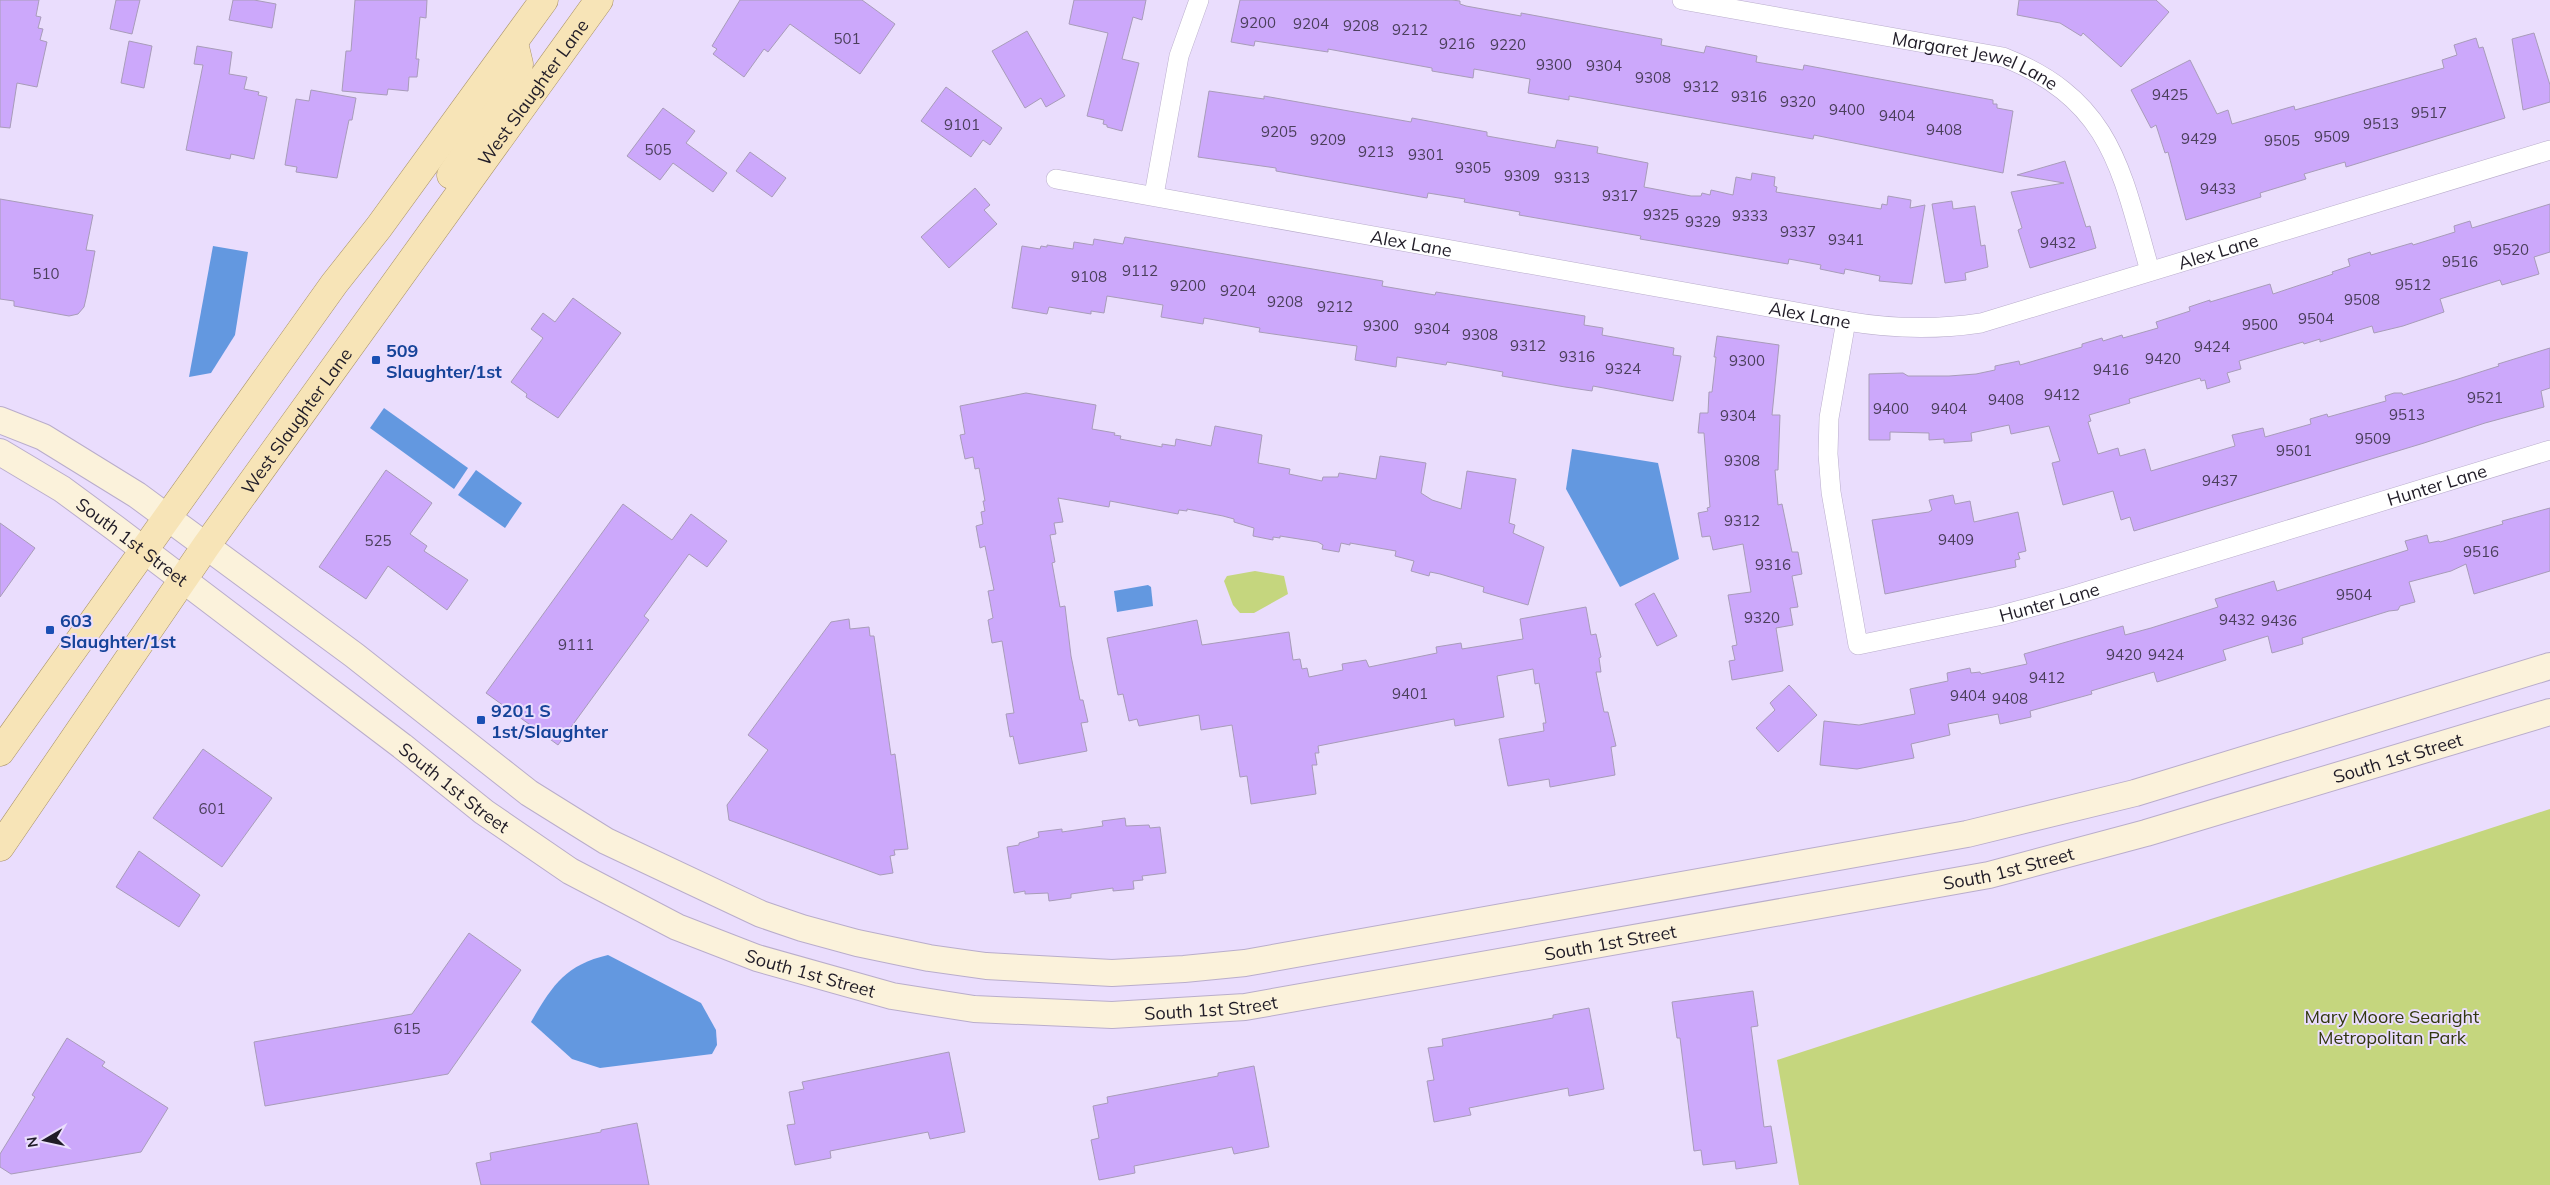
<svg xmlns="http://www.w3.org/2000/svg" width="2550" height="1185" font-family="Mulish,sans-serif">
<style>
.green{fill:#c5d67e}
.water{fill:#6398e0}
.building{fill:#cca8fb;stroke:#a89cb9}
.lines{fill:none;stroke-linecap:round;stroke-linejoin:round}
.street-casing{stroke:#b9adcb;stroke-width:20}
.secondary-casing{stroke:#b9adcb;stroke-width:28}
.primary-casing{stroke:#a89265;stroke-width:29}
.street{stroke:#fff;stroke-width:19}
.secondary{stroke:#fbf2db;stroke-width:26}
.primary{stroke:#f7e4b7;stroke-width:28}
.transit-dot{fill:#1a4fb4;stroke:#eaddfd;stroke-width:2}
.labels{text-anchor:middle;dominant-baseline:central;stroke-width:4;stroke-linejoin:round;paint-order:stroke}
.number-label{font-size:15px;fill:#4b3f5c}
.street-label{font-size:18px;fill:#201c27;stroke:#eaddfd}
.transit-label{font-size:18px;font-weight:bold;fill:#164399;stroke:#eaddfd;text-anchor:start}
.park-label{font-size:18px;fill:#31370f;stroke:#eaddfd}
</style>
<rect width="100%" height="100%" fill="#eaddfd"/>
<g class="green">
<path d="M1255,571L1284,576L1288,594L1254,613H1240L1233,605L1224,581L1227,576Z"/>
<path d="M2550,809V1185H1799L1777,1060Z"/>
</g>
<g class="water">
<path d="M213,246L248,252L235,335L211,373L189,377Z"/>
<path d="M384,408L468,468L454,489L370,428Z"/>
<path d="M1572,449L1658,463L1679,559L1620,587L1566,489Z"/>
<path d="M476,470L522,503L505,528L458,495Z"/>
<path d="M1148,585L1151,587L1153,606L1117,612L1114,591Z"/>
<path d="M608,955L701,1003L716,1030L717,1045L712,1054L600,1068L572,1059L531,1022C552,986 565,965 608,955Z"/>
</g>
<g class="building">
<path d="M0,0H39L36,16L41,17L38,28L43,29L40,40L47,42L37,87L17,83L10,128L0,127Z"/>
<path d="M116,0H140L132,34L110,29Z"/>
<path d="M233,0H254L276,4L272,28L229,20Z"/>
<path d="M355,0H427L426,18L420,17L416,59H419L417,77H409L408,91L388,89L387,95L342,91L346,51H351Z"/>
<path d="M740,0H862L895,24L860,74L790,24L768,52L764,49L744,77L713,54L717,49L712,46Z"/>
<path d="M1074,0H1146L1142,20L1133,17L1122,59L1139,63L1122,131L1107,127V125L1103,124L1104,120L1087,116L1108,33L1069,24Z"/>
<path d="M1240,0H1452L1460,1V4L1466,6L1521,16V13L1662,39L1661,45L1704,53L1706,46L1757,56L1756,62L1803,70L1804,65L1993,100V104H1997V108L2013,111L2003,173L1814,135L1813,139L1569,96V100L1528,93L1530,79L1474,69L1473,78L1432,71V68L1328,49V52L1255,41L1254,46L1231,42Z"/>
<path d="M2019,0H2156L2169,12L2121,67L2083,33L2081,36L2060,23L2017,15Z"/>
<path d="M1027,31L1065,96L1046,107L1041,98L1025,108L992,51Z"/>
<path d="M2534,33L2550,85V102L2523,110L2512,39Z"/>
<path d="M2476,38L2479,48L2483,47L2505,118L2346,167L2345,162L2304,174L2306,179L2260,193L2261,197L2186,220L2168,152L2165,153L2156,125L2151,128L2131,90L2190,60L2217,114L2228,110L2232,124L2294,106L2295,110L2444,68L2442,60L2457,55L2454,45Z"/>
<path d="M129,41L152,46L144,88L121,83Z"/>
<path d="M197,46L232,52L229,74L247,77L244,89L259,92L258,95L267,97L254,159L231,154L230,159L186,150L203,65L194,64Z"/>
<path d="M946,87L1002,128L990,145L983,140L971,157L921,121Z"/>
<path d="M311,90L356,98L352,120H349L337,178L296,172L297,167L285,165L296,99L309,101Z"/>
<path d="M1209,91L1264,99V96L1411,122L1412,118L1487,132V136L1555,148L1557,140L1598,147L1597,153L1648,163L1644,187L1691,196H1701L1702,193L1710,195L1711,190L1733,195L1736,177L1751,180L1752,173L1775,177L1774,186L1777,187L1776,192L1881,209L1882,204L1887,205L1888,196L1911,200L1910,208L1925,205L1912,284L1879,281L1880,276L1845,269L1844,274L1820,269L1821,265L1789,259L1788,264L1640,239L1641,236L1519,215L1520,212L1464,202L1465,199L1428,193L1427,198L1276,171V168L1198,157Z"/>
<path d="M663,108L695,131L686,143L727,173L713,192L673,163L660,180L627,156Z"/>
<path d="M750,152L786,178L772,197L736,171Z"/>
<path d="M2065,161L2086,227L2090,226L2096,248L2030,268L2018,230L2022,228L2011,192L2064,183L2017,175Z"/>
<path d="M975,188L990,205L984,210L997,224L949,268L921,237Z"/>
<path d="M0,199L93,215L86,250L95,251L87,294L84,307L78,314L69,316L14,306V301L0,299Z"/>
<path d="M1952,201L1953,209L1975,206L1981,246L1985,245L1988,267L1965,273L1966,280L1945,283L1932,204Z"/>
<path d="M2550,204V252L2534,257L2539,274L2502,285L2500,280L2440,299L2444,312L2403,326L2374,333L2372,326L2320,342V339L2304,344L2303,342L2239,361L2241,369L2227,373L2230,382L2207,389L2205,380L2201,381L2200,378L2129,399L2130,403L2089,415L2091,421L2088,422L2098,454L2118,448L2120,456L2145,449L2151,471L2235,446L2232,435L2263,428L2265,437L2311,424L2310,419L2327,414L2328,417L2386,401L2385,396L2394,393H2402L2403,395L2455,380L2499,366L2498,364L2550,348V388L2541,391L2544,407L2485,423L2424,443L2134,531L2130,517L2121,520L2113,491L2063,505L2052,463L2060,461L2049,426L2011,434L2009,425L1971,433L1972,441L1944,443V439L1929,440V433L1890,432V440H1869V374L1903,373L1908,376H1949L1976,374L1995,370V366L2019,361L2020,365L2082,347V344L2102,338L2103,341L2122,335L2123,338L2158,328L2156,322L2190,311L2189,307L2210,300V302L2270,284L2273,294L2333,274L2332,272L2350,266L2348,259L2370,252L2371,255L2412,243L2413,245L2455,232L2454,226L2470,221L2472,228Z"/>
<path d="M1125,237L1383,281L1382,286L1435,295L1436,292L1585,316L1584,325L1603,328L1602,335L1674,348L1673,355L1681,356L1673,401L1593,386L1592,391L1565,387L1502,376L1503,372L1447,362L1446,365L1397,357L1396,367L1355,360L1357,346L1259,332L1260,328L1204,318L1203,324L1161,317L1163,305L1107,296L1104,313L1091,311V314L1049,307L1047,314L1012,308L1022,246L1040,249L1041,246L1047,247V245L1073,249L1074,242L1093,245L1094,239L1123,244Z"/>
<path d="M573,298L621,333L558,418L526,397L527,394L511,382L543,338L531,329L543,313L555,322Z"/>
<path d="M1717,336L1779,345L1772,415H1780L1778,470H1775L1778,505L1782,504L1792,552H1798L1802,574L1792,576L1798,607L1790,608L1793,625L1776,628L1783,671L1732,680L1729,661L1735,660L1732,646L1737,645L1728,595L1751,592L1743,544L1713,550L1710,536L1702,537L1698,513L1708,511L1707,508L1710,507L1704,433H1698L1700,413H1708L1709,392H1712L1716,357H1714Z"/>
<path d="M1026,393L1096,405L1092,429L1115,433L1114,435L1121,436L1120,439L1162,447V444L1175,446L1176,439L1211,446L1215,426L1262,435L1258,463L1290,469L1289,474L1322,481L1323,477H1338L1339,473L1376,479L1380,456L1426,463L1421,493L1432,500L1461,509L1467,471L1516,479L1509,523L1515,525L1513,533L1544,547L1528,605L1483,592L1484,587L1440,574L1430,572L1429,576L1411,571L1414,561L1395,556L1396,551L1350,543V545L1341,543L1339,552L1322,549L1323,545L1318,542L1280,536V538L1273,537V540L1253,536L1254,528L1234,522V519L1223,516L1187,509V511L1179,510L1178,514L1110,501L1109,507L1058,498L1063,522L1054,523L1056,534L1050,535L1055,562L1052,563L1060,607L1065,606L1071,656L1080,700H1083L1088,722L1081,723L1087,751L1019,764L1013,736L1010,737L1006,714L1014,713L1002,641L992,643L988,620L993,618L988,591L994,590L985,546L980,548L976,526L983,524L981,512L985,511L983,501H985L979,468L975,469L973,457L965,459L960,435L965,434L960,406Z"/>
<path d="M386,470L432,503L410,534L427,546L424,551L468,580L447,610L388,566L366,599L319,567Z"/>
<path d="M1953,495L1955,504L1970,501L1974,522L2018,512L2026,551L2018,553L2020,559L2015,560L2016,567L1885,594L1872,520L1929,512L1932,510L1929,500Z"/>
<path d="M623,504L672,540L691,514L727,541L707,567L689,554L644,616L649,620L558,745L486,693Z"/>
<path d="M2550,508V571L2474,594L2466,564L2451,571L2409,582L2415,602L2400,606L2398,610L2389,611L2302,638L2303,644L2272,653L2268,636L2223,650L2226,660L2157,682L2154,672L2091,691L2092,694L2030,711L2031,717L2000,724L1998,714L1948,724L1950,735L1911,744L1914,758L1857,769L1820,765L1824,721L1859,725L1915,714L1910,689L1948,681L1947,673L1970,668L1971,673L1980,672L1981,674L2027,664L2024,654L2123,626L2125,635L2151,628L2218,607L2215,599L2274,581L2277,591L2408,550L2405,541L2427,535L2429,543L2439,541L2440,542L2503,524L2502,521Z"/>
<path d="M0,523L35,548L0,597Z"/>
<path d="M1654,593L1677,636L1657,646L1635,604Z"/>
<path d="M1586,607L1591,635L1596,634L1601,657L1599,658L1601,672H1596L1604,712H1608L1616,746L1611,747L1615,775L1550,787L1549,779L1508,786L1499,739L1544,731L1543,723H1546L1539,683L1535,684L1533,669L1497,676L1504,717L1455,726L1454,719L1318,746L1319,753H1315L1317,765H1312L1316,794L1251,804L1247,776L1240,777L1232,725L1201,730L1199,715L1139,726L1137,719L1129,721L1123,694L1118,695L1107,638L1197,620L1202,645L1289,632L1293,660L1300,659L1302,669L1307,668L1309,677L1343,670L1342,664L1366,660L1369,667L1437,653L1436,647L1461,643L1462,649L1523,639L1520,619Z"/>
<path d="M849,619L850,629L869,627L870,636H874L891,755L895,754L908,849L894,850L895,855L890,856L893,873L880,875L729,820L727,805L768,750L748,735L831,622Z"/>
<path d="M1789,685L1817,715L1778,752L1756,728L1775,710L1770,703Z"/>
<path d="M203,749L272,798L222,867L153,818Z"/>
<path d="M1125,818L1126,826L1149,825L1150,828L1160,827L1166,873L1142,876L1143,880L1133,881L1134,889L1113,891V888L1071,894V898L1049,901L1048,893L1025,894V891L1014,893L1007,847L1019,845V843L1039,837L1038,832L1062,829V832L1103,826L1102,821Z"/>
<path d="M139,851L200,895L179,927L116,887Z"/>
<path d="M469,933L521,970L448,1074L265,1106L254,1042L412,1014Z"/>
<path d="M1753,991L1758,1026L1751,1027L1764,1127L1771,1126L1777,1163L1736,1169L1735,1161L1703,1165L1701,1150L1694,1151L1680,1038H1677L1672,1002Z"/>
<path d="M1589,1008L1604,1089L1569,1096L1568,1088L1469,1108L1471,1115L1434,1122L1427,1081L1434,1080L1428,1048L1443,1046L1442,1039L1553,1018V1015Z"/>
<path d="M67,1038L105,1062L102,1066L168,1108L141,1152L11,1174L0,1167V1154L35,1097L32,1095Z"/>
<path d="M949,1052L965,1132L930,1139L928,1132L830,1151L831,1158L795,1165L787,1125L795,1124L789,1092L804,1089L802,1082Z"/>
<path d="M1254,1066L1269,1147L1234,1154L1232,1147L1134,1166L1135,1173L1099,1180L1091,1140L1099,1138L1093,1106L1108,1103L1107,1097L1218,1076V1073Z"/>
<path d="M637,1123L649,1185H481L476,1163L491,1160L490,1153L601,1132V1130Z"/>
</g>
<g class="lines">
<g class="street-casing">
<g id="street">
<path id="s1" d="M1682,0L2003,57C2112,100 2121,170 2150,271"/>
<path id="s2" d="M1056,179L1846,321C1892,329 1935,330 1981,323L2550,150"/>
<path d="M1154,195L1179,56L1199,0"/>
<path id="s3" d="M1846,321L1829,418L1828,454L1831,492L1858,645L1998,616L2065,598L2550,450"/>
</g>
</g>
<g class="secondary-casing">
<g id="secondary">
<path d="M0,420L43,437L137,495L354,655L529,793L606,841L761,914L802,928L857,943L929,958L986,966L1112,973L1184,969L1245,963L1967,834L2135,793L2550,666"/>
<path id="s4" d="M0,452L62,489L115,528L402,746L484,812L570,871L677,927L757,958L892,996L974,1009L1112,1015L1245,1007L1989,875L2146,833L2550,712"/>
</g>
</g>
<g class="primary-casing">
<g id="primary">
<path d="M451,175L516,79L519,64L514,43"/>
<path d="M0,752L334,284L379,227L544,0"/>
<path id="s5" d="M0,847L206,546L599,0"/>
</g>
</g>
<use href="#street" class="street"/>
<use href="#secondary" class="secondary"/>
<use href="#primary" class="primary"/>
</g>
<g class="transit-dot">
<rect x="371" y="355" width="10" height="10" rx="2.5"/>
<rect x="45" y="625" width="10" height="10" rx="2.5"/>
<rect x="476" y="715" width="10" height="10" rx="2.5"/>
</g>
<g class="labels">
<g class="number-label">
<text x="1258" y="22">9200</text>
<text x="1311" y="23">9204</text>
<text x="1361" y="25">9208</text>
<text x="1410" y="29">9212</text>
<text x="847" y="38">501</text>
<text x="1457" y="43">9216</text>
<text x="1508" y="44">9220</text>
<text x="1554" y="64">9300</text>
<text x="1604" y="65">9304</text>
<text x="1653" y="77">9308</text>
<text x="1701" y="86">9312</text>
<text x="2170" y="94">9425</text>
<text x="1749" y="96">9316</text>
<text x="1798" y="101">9320</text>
<text x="1847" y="109">9400</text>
<text x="2429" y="112">9517</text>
<text x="1897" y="115">9404</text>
<text x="2381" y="123">9513</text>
<text x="962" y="124">9101</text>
<text x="1944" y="129">9408</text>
<text x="1279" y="131">9205</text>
<text x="2332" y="136">9509</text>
<text x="2199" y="138">9429</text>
<text x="1328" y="139">9209</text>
<text x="2282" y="140">9505</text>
<text x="658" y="149">505</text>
<text x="1376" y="151">9213</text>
<text x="1426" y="154">9301</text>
<text x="1473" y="167">9305</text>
<text x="1522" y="175">9309</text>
<text x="1572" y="177">9313</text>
<text x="2218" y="188">9433</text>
<text x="1620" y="195">9317</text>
<text x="1661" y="214">9325</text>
<text x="1750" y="215">9333</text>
<text x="1703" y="221">9329</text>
<text x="1798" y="231">9337</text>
<text x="1846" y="239">9341</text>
<text x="2058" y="242">9432</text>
<text x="2511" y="249">9520</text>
<text x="2460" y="261">9516</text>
<text x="1140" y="270">9112</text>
<text x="46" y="273">510</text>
<text x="1089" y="276">9108</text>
<text x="2413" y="284">9512</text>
<text x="1188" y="285">9200</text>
<text x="1238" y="290">9204</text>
<text x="2362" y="299">9508</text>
<text x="1285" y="301">9208</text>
<text x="1335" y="306">9212</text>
<text x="2316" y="318">9504</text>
<text x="2260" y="324">9500</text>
<text x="1381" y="325">9300</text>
<text x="1432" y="328">9304</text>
<text x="1480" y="334">9308</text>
<text x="1528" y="345">9312</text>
<text x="2212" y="346">9424</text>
<text x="1577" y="356">9316</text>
<text x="2163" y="358">9420</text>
<text x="1747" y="360">9300</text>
<text x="1623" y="368">9324</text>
<text x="2111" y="369">9416</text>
<text x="2062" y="394">9412</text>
<text x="2485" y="397">9521</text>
<text x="2006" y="399">9408</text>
<text x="1891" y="408">9400</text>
<text x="1949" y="408">9404</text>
<text x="2407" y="414">9513</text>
<text x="1738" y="415">9304</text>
<text x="2373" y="438">9509</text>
<text x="2294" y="450">9501</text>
<text x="1742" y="460">9308</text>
<text x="2220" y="480">9437</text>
<text x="1742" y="520">9312</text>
<text x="1956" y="539">9409</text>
<text x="378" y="540">525</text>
<text x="2481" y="551">9516</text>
<text x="1773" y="564">9316</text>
<text x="2354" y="594">9504</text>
<text x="1762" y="617">9320</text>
<text x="2237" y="619">9432</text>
<text x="2279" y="620">9436</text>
<text x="576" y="644">9111</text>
<text x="2124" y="654">9420</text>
<text x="2166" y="654">9424</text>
<text x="2047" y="677">9412</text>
<text x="1410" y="693">9401</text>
<text x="1968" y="695">9404</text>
<text x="2010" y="698">9408</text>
<text x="212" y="808">601</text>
<text x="407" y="1028">615</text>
</g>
<g class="street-label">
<text stroke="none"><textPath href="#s1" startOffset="300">Margaret Jewel Lane</textPath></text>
<text stroke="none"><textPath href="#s5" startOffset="924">West Slaughter Lane</textPath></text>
<text stroke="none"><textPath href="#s2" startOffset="361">Alex Lane</textPath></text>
<text stroke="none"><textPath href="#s2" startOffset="1186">Alex Lane</textPath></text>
<text stroke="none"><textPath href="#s2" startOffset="766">Alex Lane</textPath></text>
<text stroke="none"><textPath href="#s5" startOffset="519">West Slaughter Lane</textPath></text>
<text stroke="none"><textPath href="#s3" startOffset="929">Hunter Lane</textPath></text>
<text stroke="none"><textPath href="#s4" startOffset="160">South 1st Street</textPath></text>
<text stroke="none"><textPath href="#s3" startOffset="524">Hunter Lane</textPath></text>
<text stroke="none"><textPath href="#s4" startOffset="2590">South 1st Street</textPath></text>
<text stroke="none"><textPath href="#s4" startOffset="565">South 1st Street</textPath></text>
<text stroke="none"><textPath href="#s4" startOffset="2185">South 1st Street</textPath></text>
<text stroke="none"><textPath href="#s4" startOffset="1780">South 1st Street</textPath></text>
<text stroke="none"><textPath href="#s4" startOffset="970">South 1st Street</textPath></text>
<text stroke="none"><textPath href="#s4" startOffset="1375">South 1st Street</textPath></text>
</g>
<g class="transit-label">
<text x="386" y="350">509<tspan x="386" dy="21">Slaughter/1st</tspan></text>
<text x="60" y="620">603<tspan x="60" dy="21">Slaughter/1st</tspan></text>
<text x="491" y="710">9201 S<tspan x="491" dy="21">1st/Slaughter</tspan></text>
</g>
<g class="park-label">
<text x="2392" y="1016">Mary Moore Searight<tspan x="2392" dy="21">Metropolitan Park</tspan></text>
</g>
</g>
<g transform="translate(45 1140) rotate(261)" stroke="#eaddfd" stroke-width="4" paint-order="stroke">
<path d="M0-4L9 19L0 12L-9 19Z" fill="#201c27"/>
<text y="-8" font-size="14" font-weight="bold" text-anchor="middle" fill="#201c27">N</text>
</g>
</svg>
